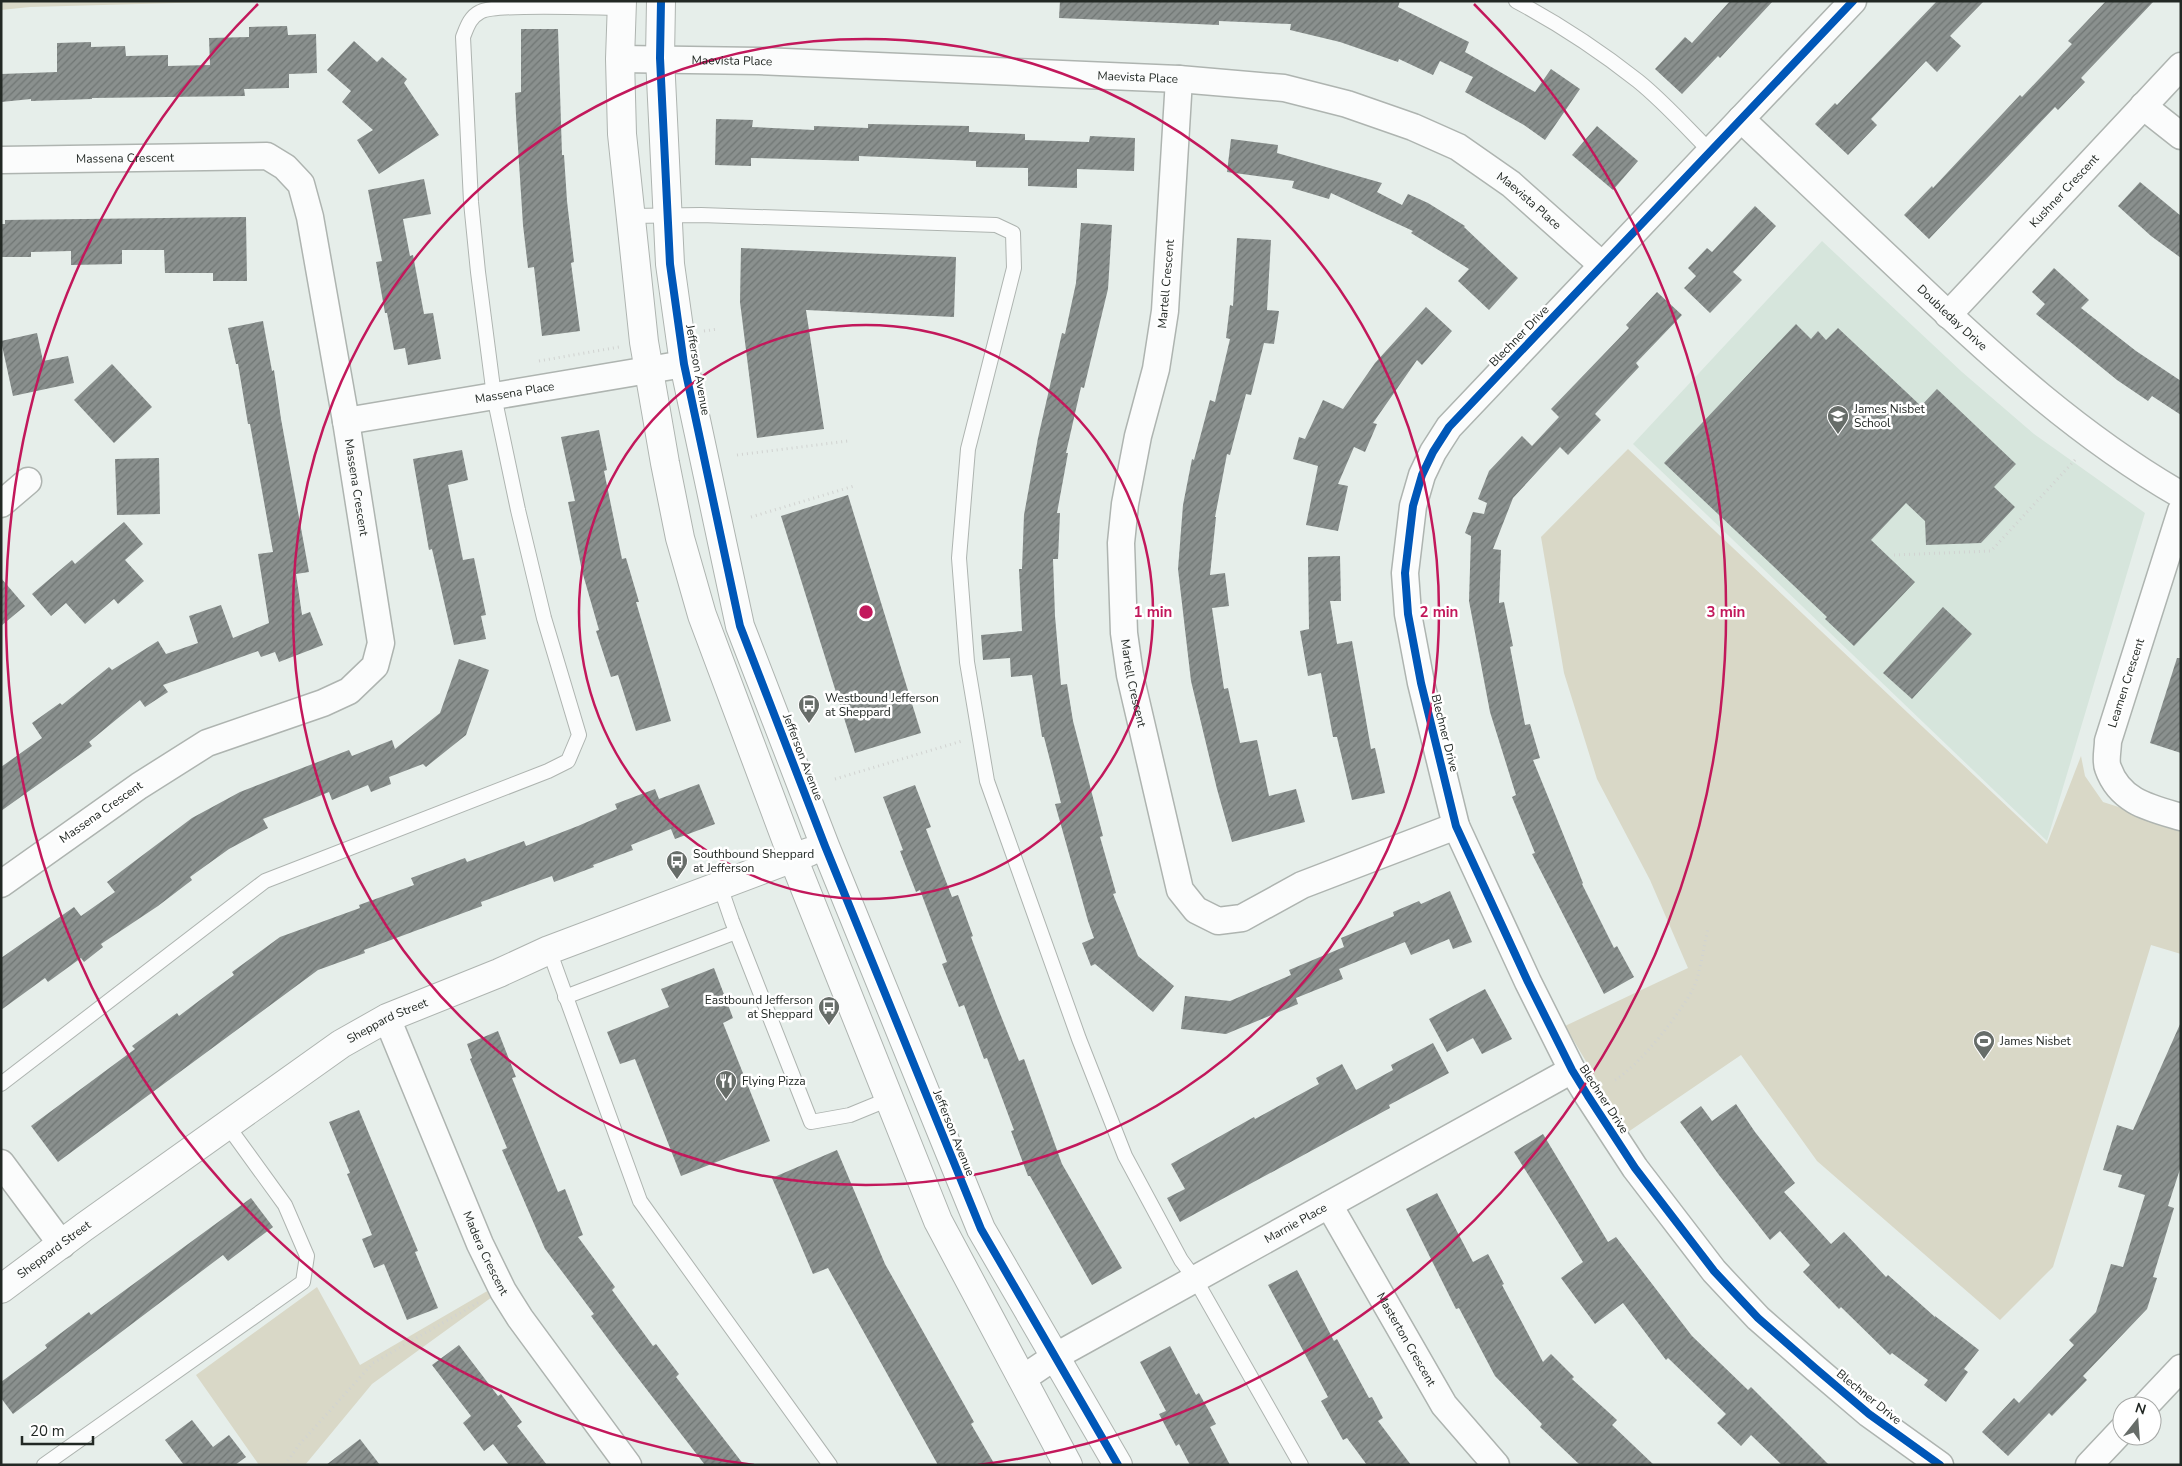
<svg xmlns="http://www.w3.org/2000/svg" width="2182" height="1466" font-family="'Nunito Sans',sans-serif">
<style>
.built{fill:#d6e5dc}
.green{fill:#d9d8c7}
.building{fill:url(#building-hatch)}
.lines{fill:none;stroke-linecap:round;stroke-linejoin:round}
.service-casing{stroke:#aeb4b0;stroke-width:16}
.minor-casing{stroke:#aeb4b0;stroke-width:29}
.tertiary-casing{stroke:#aeb4b0;stroke-width:30}
.path{stroke:#d1d3d1;stroke-width:3;stroke-dasharray:1 4;stroke-linecap:butt}
.service{stroke:#fbfcfc;stroke-width:14}
.minor{stroke:#fbfcfc;stroke-width:26}
.tertiary{stroke:#fbfcfc;stroke-width:28}
.cycleway-casing{stroke:#fff;stroke-width:11}
.cycleway{stroke:#0057b8;stroke-width:8}
.ring{fill:none;stroke:#c2185b;stroke-width:2.5}
.labels{text-anchor:middle;dominant-baseline:central;stroke-width:5;stroke-linejoin:round;paint-order:stroke}
.street-label{font-size:12px;fill:#222824;stroke:#fff}
.poi-label{font-size:12px;fill:#222824;stroke:#fff;text-anchor:start}
.centre{fill:#c2185b;stroke:#fff;stroke-width:2.5}
.ring-label{font-size:15px;text-anchor:middle;font-weight:bold;fill:#c2185b;stroke:#fff;stroke-width:5;stroke-linejoin:round;paint-order:stroke}
</style>
<defs>
<pattern id="building-hatch" width="6" height="6" patternUnits="userSpaceOnUse" patternTransform="scale(1.25)"><rect width="6" height="6" fill="#8a908e"/><path d="M-1 1l2-2M0 6l6-6M5 7l2-2" fill="none" stroke="#707674"/></pattern>
</defs>
<rect width="100%" height="100%" fill="#e6eeea"/>
<path class="built" d="M1822,241L1962,372L2034,434L2145,513L2047,841L1633,444Z"/>
<g class="green">
<path d="M1,1H248L30,7L1,10Z"/>
<path d="M1628,449L2047,844L2081,756L2085,776L2103,802L2181,827V954L2151,945L2053,1267L2000,1320L1817,1161L1741,1055L1628,1132L1565,1026L1688,968L1650,880L1597,779L1564,673L1541,537Z"/>
<path d="M317,1287L360,1365L489,1290L492,1297L372,1384L305,1465H259L196,1375Z"/>
</g>
<g class="building">
<path d="M1060,1H1400L1398,7L1469,42L1465,52L1535,92L1551,69L1580,89L1545,140L1524,125L1465,92L1473,77L1440,61L1433,75L1399,59L1398,62L1340,42L1290,30L1291,24L1219,21V25L1059,18Z"/>
<path d="M1730,1H1773L1720,58L1718,56L1682,94L1655,69L1685,37L1692,43Z"/>
<path d="M1937,1H1984L1950,36L1961,46L1937,72L1926,61L1871,119L1877,125L1848,155L1815,124L1835,103L1837,105Z"/>
<path d="M2106,1H2154L2081,78L2085,82L2058,110L2055,107L1929,239L1904,215L1932,186L1933,188L2020,95L2022,97L2072,44L2068,41Z"/>
<path d="M287,26L288,35L316,34L317,73L289,74V88L244,89L245,96L92,98V99L31,101V99L1,102V74L57,72V43L91,42V47L125,46L126,56L168,55V66L210,65L209,38L249,37V27Z"/>
<path d="M521,29H558L562,155H564L567,201L574,262L571,263L580,331L542,336L534,267L528,268L523,225L516,116L515,93L521,92Z"/>
<path d="M354,41L377,62L382,57L407,79L404,83L439,135L379,174L357,140L373,130L342,102L351,91L327,70Z"/>
<path d="M716,119L753,120L752,127L814,130V126L868,128V124L969,126V132L1025,134V140L1089,142L1090,136L1135,138L1134,171L1077,169V188L1028,186V168L976,167V161L859,156V161L751,158V166L715,165Z"/>
<path d="M1597,126L1638,161L1613,190L1572,155Z"/>
<path d="M1231,139L1278,145L1277,153L1382,183L1377,192L1402,205L1408,194L1428,203L1465,226L1464,227L1518,278L1489,310L1458,281L1469,269L1411,233L1413,231L1331,193L1329,199L1292,188L1294,181L1227,172Z"/>
<path d="M424,179L431,214L403,219L410,256L413,255L424,314L433,313L441,359L408,365L405,348L394,350L387,313H385L376,262L382,261L368,190Z"/>
<path d="M2140,182L2181,216V258L2151,236L2118,206Z"/>
<path d="M1755,206L1776,226L1733,272L1742,280L1710,313L1684,288L1696,276L1688,268L1707,248L1712,252Z"/>
<path d="M246,217L247,281H213V273H165L164,250H122V264L71,265V251L31,252V257H1V224H5V220Z"/>
<path d="M1081,223L1112,225L1108,289L1084,388L1081,387L1066,453H1068L1057,513H1060L1058,559H1053L1055,616L1061,685L1067,684L1073,721L1103,836L1100,837L1116,893L1113,894L1138,956L1174,986L1153,1012L1095,964L1091,966L1082,943L1094,938L1088,921L1055,804L1061,803L1044,737H1042L1032,675L1011,677L1010,658L983,660L981,635L1022,631L1019,569H1022L1024,515L1038,438L1062,333L1065,334L1076,283Z"/>
<path d="M1237,238L1271,240L1267,310L1279,311L1274,344L1264,343L1251,395L1246,394L1230,455L1227,454L1215,517H1216L1210,575L1225,573L1229,606L1212,608L1224,689L1228,688L1240,743L1257,740L1269,796L1296,789L1305,822L1232,842L1217,789L1191,681L1178,569L1183,505L1192,459L1194,460L1210,400L1215,402L1230,339L1226,338L1230,305L1233,306Z"/>
<path d="M741,248L956,257L954,317L806,310L824,429L757,438L740,302Z"/>
<path d="M2054,268L2089,300L2081,308L2136,351L2181,381V415L2152,396L2148,401L2117,380L2036,314L2045,304L2032,292Z"/>
<path d="M1657,292L1682,315L1636,363L1639,367L1595,414L1601,420L1568,455L1560,447L1513,498L1493,549L1501,550L1499,603L1504,602L1513,646L1510,647L1525,725L1530,724L1540,758L1533,760L1583,883L1582,884L1614,948L1617,946L1634,977L1604,994L1532,854L1535,853L1512,797L1516,795L1490,712L1469,601L1471,536L1465,533L1473,512L1484,514L1487,503L1478,499L1489,471L1522,436L1532,446L1559,417L1551,409L1629,328L1626,325Z"/>
<path d="M1426,307L1452,331L1422,365L1417,360L1373,423L1377,424L1365,452L1354,447L1338,484L1348,486L1338,531L1306,525L1318,466L1293,459L1299,437L1305,439L1323,400L1343,409L1375,363Z"/>
<path d="M263,321L272,371L274,370L281,419L309,572L296,574L302,615L310,612L323,645L279,662L275,652L261,657L258,651L163,685L168,692L145,707L140,700L89,742L92,746L1,811V767L42,738L32,723L60,703L62,705L109,667L112,670L158,641L166,654L198,643L189,616L221,605L233,638L269,623L258,554L273,552L250,424H248L238,364H236L228,328Z"/>
<path d="M1796,324L1811,339L1818,331L1826,340L1838,328L1921,406L1937,389L2016,464L1994,487L2015,507L1981,543L1926,545L1925,521L1906,503L1871,540L1915,582L1854,646L1825,619L1827,617L1664,463Z"/>
<path d="M37,333L43,361L68,356L74,383L13,396L1,341Z"/>
<path d="M112,364L152,407L114,443L74,400Z"/>
<path d="M599,430L607,470L604,471L622,559L626,558L639,602H636L671,721L636,731L618,675L611,677L596,631L599,630L582,571L568,502L575,501L561,437Z"/>
<path d="M462,450L468,480L448,485L463,560L474,558L486,615L481,616L486,639L454,645L432,549L429,550L413,459Z"/>
<path d="M159,458L160,514L117,515L115,459Z"/>
<path d="M848,495L921,733L855,753L781,516Z"/>
<path d="M124,522L143,544L125,560L144,581L118,604L114,599L85,624L66,603L51,616L32,594L72,560L75,564Z"/>
<path d="M1340,556L1341,601H1330L1337,644L1352,641L1371,749L1375,748L1385,793L1352,800L1337,737H1333L1321,673L1308,676L1300,631L1309,629L1308,557Z"/>
<path d="M1,578L25,606L1,626Z"/>
<path d="M1943,607L1972,634L1912,699L1883,673Z"/>
<path d="M2177,658H2181V753L2150,743Z"/>
<path d="M459,659L489,670L466,735L426,767L423,764L389,777L391,784L371,792L368,785L332,800L329,792L263,819L268,828L229,849L190,877L192,880L158,906L101,944L103,947L84,962L81,958L48,982L45,978L1,1010V958L74,907L81,916L115,892L107,882L192,818L240,792L349,750L352,756L392,740L395,749L440,713Z"/>
<path d="M699,784L715,824L675,839L671,829L631,845L633,850L593,865L594,867L554,882L552,876L481,902L482,906L364,950L365,953L318,970L58,1162L31,1126L135,1049L132,1046L177,1013L179,1016L208,994L234,975L232,972L280,937L360,908L359,905L414,885L411,878L465,858L467,862L524,841L526,846L578,826L617,809L615,804L655,789L659,799Z"/>
<path d="M915,785L931,827L926,829L952,897L958,895L973,936L971,937L997,1006L1019,1061L1024,1059L1062,1164L1122,1268L1092,1285L1030,1176H1028L1011,1131L1014,1130L987,1058L984,1059L964,1005L959,1007L942,964L947,962L920,890L916,892L900,851L903,850L883,797Z"/>
<path d="M1450,891L1472,942L1453,949L1449,939L1411,955L1405,942L1339,969L1343,979L1296,998L1298,1004L1226,1034L1181,1029L1185,996L1230,1001L1291,975L1289,970L1344,947L1341,938L1394,916L1393,912L1419,901L1421,904Z"/>
<path d="M714,968L733,1018L723,1023L770,1141L681,1176L635,1059L620,1064L607,1032L669,1007L661,989Z"/>
<path d="M1485,989L1512,1039L1482,1054L1473,1038L1447,1052L1429,1019Z"/>
<path d="M2181,1022V1166L2168,1206L2174,1208L2153,1277L2157,1278L2147,1309L2083,1376L2087,1380L2052,1416L2049,1413L2008,1456L1982,1432L2014,1398L2019,1403L2074,1345L2069,1340L2096,1312L2111,1264L2123,1267L2145,1195L2118,1187L2122,1175L2103,1170L2117,1125L2133,1130Z"/>
<path d="M498,1031L516,1077L512,1078L558,1192L565,1189L583,1235L578,1237L615,1287L612,1290L653,1346L656,1344L679,1374L676,1377L744,1465H705L617,1351L591,1316L594,1314L545,1249L502,1150L507,1148L470,1059L472,1058L467,1044Z"/>
<path d="M1433,1043L1449,1073L1389,1105L1390,1108L1180,1222L1167,1198L1185,1189L1171,1164L1254,1117L1255,1119L1319,1084L1316,1078L1342,1064L1356,1090L1393,1070L1391,1065Z"/>
<path d="M1736,1104L1755,1132L1795,1183L1784,1192L1831,1244L1844,1232L1886,1277L1888,1275L1935,1317V1316L1979,1350L1964,1369L1968,1372L1946,1402L1924,1385L1928,1380L1892,1353L1890,1355L1841,1307L1839,1309L1803,1272L1810,1265L1780,1231L1770,1240L1719,1175L1680,1122L1701,1106L1712,1121Z"/>
<path d="M359,1110L418,1251L415,1252L438,1308L407,1320L384,1264L374,1268L362,1239L372,1235L347,1174L350,1173L329,1122Z"/>
<path d="M1543,1134L1608,1242L1616,1237L1692,1336L1748,1390L1751,1387L1829,1465H1782L1751,1435L1741,1446L1717,1423L1726,1414L1668,1358L1666,1360L1623,1303L1595,1324L1561,1278L1583,1262L1514,1152Z"/>
<path d="M837,1150L885,1264L974,1422L971,1424L995,1465H938L828,1268L813,1274L772,1178Z"/>
<path d="M1437,1193L1473,1262L1488,1254L1504,1284L1502,1285L1543,1362L1551,1354L1574,1377L1572,1379L1617,1420L1612,1425L1654,1465H1580L1540,1427L1542,1424L1495,1376L1459,1308L1456,1309L1406,1209Z"/>
<path d="M251,1198L273,1227L228,1261L223,1255L13,1414L1,1398V1382L47,1348L45,1345L89,1312L91,1315Z"/>
<path d="M1297,1270L1334,1341L1337,1339L1369,1398L1372,1397L1383,1418L1378,1421L1411,1465H1367L1347,1438L1343,1440L1321,1401L1328,1397L1268,1285Z"/>
<path d="M459,1345L498,1396L501,1394L522,1422L517,1426L547,1465H509L493,1444L484,1451L463,1423L471,1416L432,1365Z"/>
<path d="M1170,1346L1196,1395L1199,1393L1216,1424L1210,1427L1230,1465H1190L1179,1444L1176,1446L1159,1414L1166,1411L1140,1362Z"/>
<path d="M192,1420L213,1447L229,1435L246,1457L235,1465H184L165,1440Z"/>
<path d="M360,1439L380,1465H326Z"/>
</g>
<g class="lines">
<g class="service-casing">
<g id="service">
<path d="M1516,1C1559,24 1600,51 1638,81C1664,102 1687,128 1710,151"/>
<path d="M629,216L701,215L996,225L1013,233L1014,268L968,449L959,558L967,662L987,781L1079,1039L1125,1156L1181,1260L1195,1279L1301,1465"/>
<path d="M720,886L732,921L811,1122L850,1115L889,1099"/>
<path d="M549,950L640,1201L830,1465"/>
<path d="M565,997L736,932"/>
<path d="M1,1084L265,881L548,771L568,761L579,735L544,618L518,510L494,396L478,272L471,202L463,37C467,27 470,17 480,12C495,3 598,8 622,8"/>
<path d="M44,1465L303,1282L307,1256L285,1205L227,1125"/>
</g>
</g>
<g class="minor-casing">
<g id="minor">
<path d="M1853,1L1449,427L1433,452L1422,475L1413,506L1405,573L1408,614L1421,683L1456,826L1528,982L1572,1070L1588,1096L1635,1168L1714,1271L1758,1318L1815,1368L1869,1414L1940,1465"/>
<path id="s1" d="M620,59L759,61L1179,79L1284,88L1347,104L1413,127L1458,147L1511,184L1602,265"/>
<path id="s2" d="M1179,79L1165,311L1156,369L1138,436L1125,504L1121,543L1124,633L1130,675L1180,890L1196,910L1218,921L1242,918L1302,885L1456,826"/>
<path d="M2143,106L2181,136"/>
<path id="s3" d="M1741,119C1799,174 1857,228 1915,283C1997,361 2082,438 2181,495"/>
<path id="s4" d="M1,160L267,156L285,167L301,184L310,217L346,421L381,643L375,666L349,691L323,703L207,743L139,786L1,884"/>
<path id="s5" d="M1948,315L2181,66"/>
<path id="s6" d="M346,421L684,364"/>
<path d="M1,504L28,481"/>
<path d="M2181,511L2108,741C2108,749 2105,761 2108,768C2120,802 2150,808 2181,817"/>
<path id="s7" d="M387,1018L480,1244L503,1291L520,1318L628,1465"/>
<path d="M1,1163L62,1245"/>
<path id="s8" d="M1329,1205L1444,1405L1496,1465"/>
<path id="s9" d="M1022,1379L1056,1356L1572,1070"/>
<path d="M2145,1406L2181,1368"/>
<path d="M2089,1465L2122,1430"/>
</g>
</g>
<g class="tertiary-casing">
<g id="tertiary">
<path d="M622,1L620,59L622,134L644,342L665,463L680,538L702,615L793,858L938,1221L1068,1465"/>
<path d="M661,1L660,58L670,264L684,364L740,626L825,846L981,1229L1118,1465"/>
<path id="s10" d="M1,1289L84,1227L341,1044L387,1018L499,973L549,950L809,852"/>
</g>
</g>
<g class="path">
<path d="M704,331L718,329"/>
<path d="M539,361L619,347"/>
<path d="M737,455L848,441"/>
<path d="M751,517L854,486"/>
<path d="M1894,555L1991,551L2075,460"/>
<path d="M835,779L962,741"/>
<path d="M1615,1080C1640,1065 1679,1015 1693,989C1700,976 1704,944 1708,929"/>
<path d="M285,1465L298,1446L373,1363L481,1301"/>
</g>
<use href="#service" class="service"/>
<use href="#minor" class="minor"/>
<use href="#tertiary" class="tertiary"/>
<g class="cycleway-casing">
<g id="cycleway">
<path d="M661,1L660,58L670,264L684,364L740,626L825,846L981,1229L1118,1465"/>
<path d="M1853,1L1449,427L1433,452L1422,475L1413,506L1405,573L1408,614L1421,683L1456,826L1528,982L1572,1070L1588,1096L1635,1168L1714,1271L1758,1318L1815,1368L1869,1414L1940,1465"/>
</g>
</g>
<use href="#cycleway" class="cycleway"/>
</g>
<g class="ring">
<circle cx="866" cy="612" r="287"/>
<circle cx="866" cy="612" r="573"/>
<path d="M754 1465A860 860 0 0 1 258 4M1474 4A860 860 0 0 1 978 1465"/>
</g>
<defs>
<g id="school-pin" transform="scale(1.125)"><path d="M0 17L-7.5 6A9.5 9.5 0 1 1 7.5 6Z" fill="#676d69" stroke="#fff"/><path d="M0-5L7-2L0 1L-7-2ZM-4 1L0 2.5L4 1V4Q0 6-4 4Z" fill="#fff"/></g>
<g id="bus-pin" transform="scale(1.125)"><path d="M0 17L-7.5 6A9.5 9.5 0 1 1 7.5 6Z" fill="#676d69" stroke="#fff"/><path d="M-5-6H5V4H4V6H2V4H-2V6H-4V4H-5ZM-3.5-4V0h7V-4ZM-3.5 1.2v1.5H-2V1.2ZM2 1.2v1.5H3.5V1.2Z" fill="#fff"/></g>
<g id="stadium-pin" transform="scale(1.125)"><path d="M0 17L-7.5 6A9.5 9.5 0 1 1 7.5 6Z" fill="#676d69" stroke="#fff"/><path d="M0-5a6.5 5 0 1 0 0 10a6.5 5 0 1 0 0-10ZM-3.5-1.8h7v3.6h-7Z" fill="#fff"/></g>
<g id="restaurant-pin" transform="scale(1.125)"><path d="M0 17L-7.5 6A9.5 9.5 0 1 1 7.5 6Z" fill="#676d69" stroke="#fff"/><path d="M-5-6h1v4h1v-4h1v4h1v-4h1v5L-1.5 .5V6h-2V.5L-5-1ZM5-6V6H3V1.5H1.5Q1.5-4 5-6Z" fill="#fff"/></g>
</defs>
<g fill-rule="evenodd">
<use href="#school-pin" x="1838" y="416"/>
<use href="#bus-pin" x="809" y="705"/>
<use href="#bus-pin" x="677" y="861"/>
<use href="#bus-pin" x="829" y="1007"/>
<use href="#stadium-pin" x="1984" y="1041"/>
<use href="#restaurant-pin" x="726" y="1081"/>
</g>
<g class="labels">
<g class="street-label">
<text stroke="none"><textPath href="#s1" startOffset="112">Maevista Place</textPath></text>
<text stroke="none"><textPath href="#s1" startOffset="518">Maevista Place</textPath></text>
<text stroke="none"><textPath href="#s4" startOffset="124">Massena Crescent</textPath></text>
<text stroke="none"><textPath href="#s5" startOffset="170">Kushner Crescent</textPath></text>
<text stroke="none"><textPath href="#s1" startOffset="938">Maevista Place</textPath></text>
<text transform="translate(1166 284) rotate(-85)">Martell Crescent</text>
<text stroke="none"><textPath href="#s3" startOffset="290">Doubleday Drive</textPath></text>
<text transform="translate(1519 336) rotate(-46)">Blechner Drive</text>
<text transform="translate(698 370) rotate(80)">Jefferson Avenue</text>
<text stroke="none"><textPath href="#s6" startOffset="171">Massena Place</textPath></text>
<text stroke="none"><textPath href="#s4" startOffset="619">Massena Crescent</textPath></text>
<text stroke="none"><textPath href="#s2" startOffset="610">Martell Crescent</textPath></text>
<text transform="translate(2126 683) rotate(-72)">Leamen Crescent</text>
<text transform="translate(1445 733) rotate(76)">Blechner Drive</text>
<text transform="translate(803 757) rotate(69)">Jefferson Avenue</text>
<text transform="translate(101 812) rotate(-35)">Massena Crescent</text>
<text stroke="none"><textPath href="#s10" startOffset="471">Sheppard Street</textPath></text>
<text transform="translate(1604 1099) rotate(57)">Blechner Drive</text>
<text transform="translate(954 1133) rotate(68)">Jefferson Avenue</text>
<text stroke="none"><textPath href="#s9" startOffset="315">Marnie Place</textPath></text>
<text stroke="none"><textPath href="#s10" startOffset="66">Sheppard Street</textPath></text>
<text stroke="none"><textPath href="#s7" startOffset="255">Madera Crescent</textPath></text>
<text stroke="none"><textPath href="#s8" startOffset="155">Masterton Crescent</textPath></text>
<text transform="translate(1869 1397) rotate(39)">Blechner Drive</text>
</g>
<g class="poi-label">
<text x="1854" y="409">James Nisbet<tspan x="1854" dy="14">School</tspan></text>
<text x="825" y="698">Westbound Jefferson<tspan x="825" dy="14">at Sheppard</tspan></text>
<text x="693" y="854">Southbound Sheppard<tspan x="693" dy="14">at Jefferson</tspan></text>
<text x="813" y="1000" text-anchor="end">Eastbound Jefferson<tspan x="813" dy="14">at Sheppard</tspan></text>
<text x="2000" y="1041">James Nisbet</text>
<text x="742" y="1081">Flying Pizza</text>
</g>
</g>
<circle cx="866" cy="612" r="8" class="centre"/>
<g class="ring-label">
<text x="1153" y="617">1 min</text>
<text x="1439" y="617">2 min</text>
<text x="1726" y="617">3 min</text>
</g>
<rect width="2182" height="1466" fill="none" stroke="#222824" stroke-width="5"/>
<g transform="translate(2137 1421) rotate(17)"><circle r="24" fill="#ffffff" stroke="#a7a9a7"/>
<path d="M0-4L9 19L0 12L-9 19Z" fill="#676d69"/>
<text y="-8" font-size="14" font-weight="bold" text-anchor="middle" fill="#222824">N</text>
</g>
<path d="M22 1436v8h71v-8" fill="none" stroke="#222824" stroke-width="2.5"/>
<text x="30" y="1436" font-size="15" fill="#222824" stroke="#ffffff" stroke-width="4" paint-order="stroke">20 m</text>
</svg>
